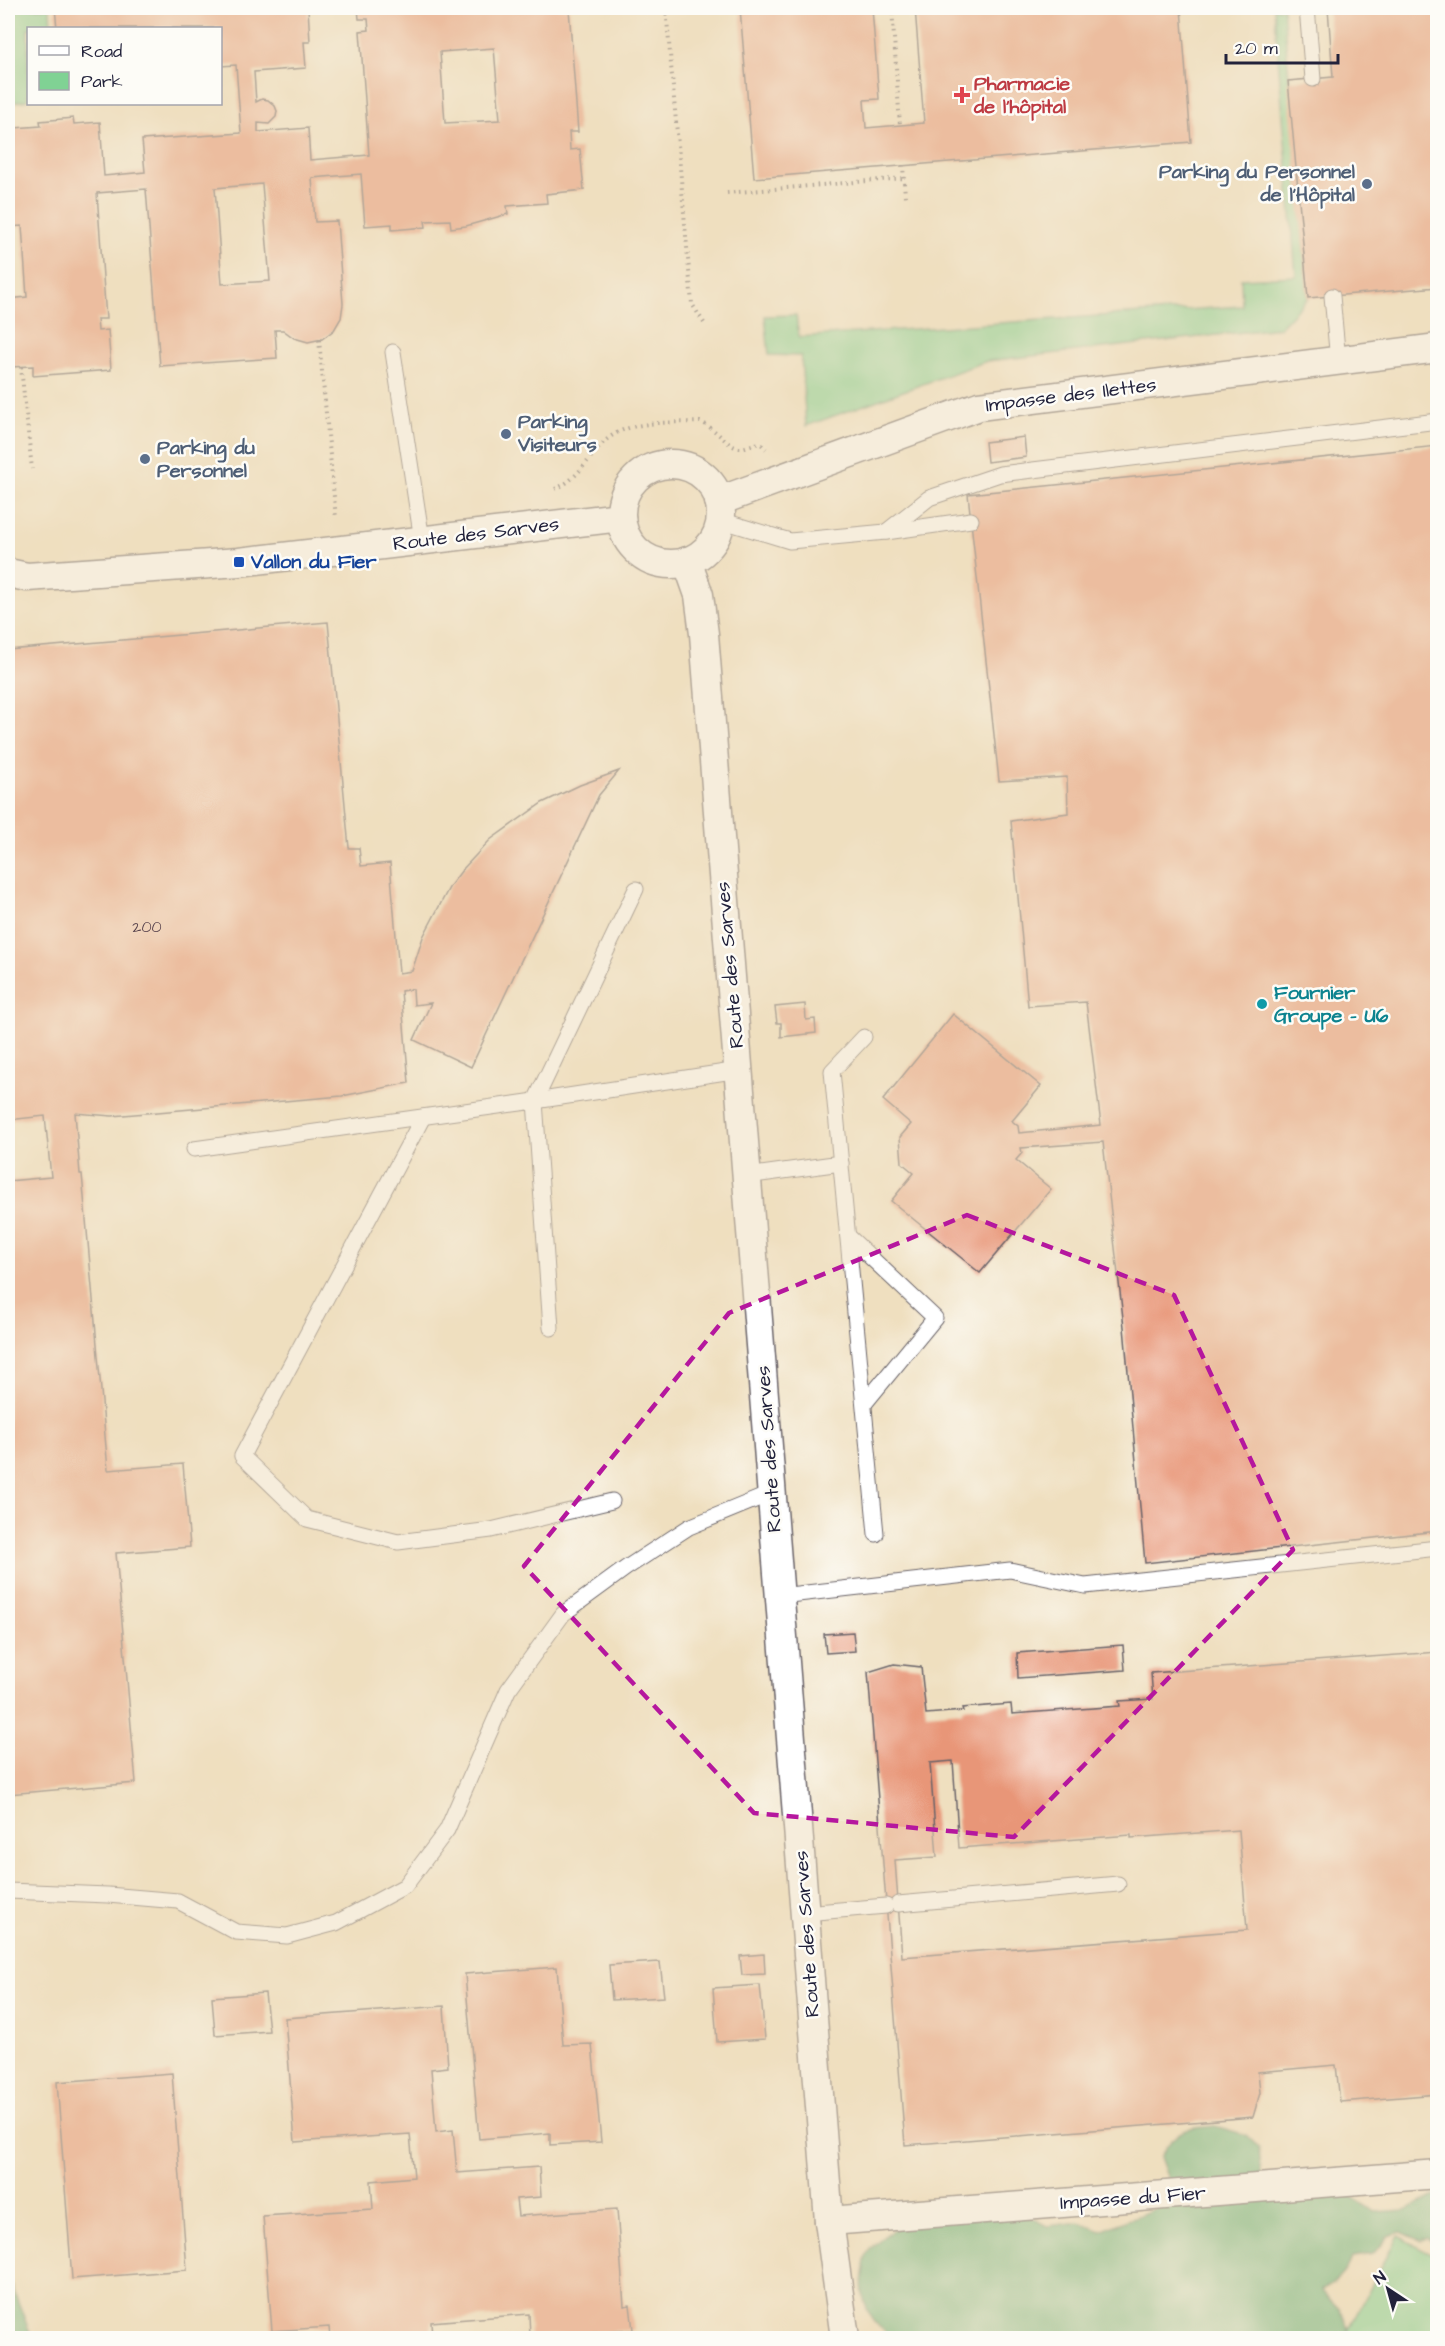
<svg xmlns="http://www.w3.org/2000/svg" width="1445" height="2346" font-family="'Architects Daughter',sans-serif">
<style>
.green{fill:#80d294;stroke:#517a68;stroke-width:1.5}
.forest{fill:#68b47e;stroke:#456b5c;stroke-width:1.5}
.building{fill:#e89678;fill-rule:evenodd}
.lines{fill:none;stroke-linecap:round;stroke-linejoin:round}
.service-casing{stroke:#6a6469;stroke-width:17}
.minor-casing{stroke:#6a6469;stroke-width:31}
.path{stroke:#6a6469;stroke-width:4;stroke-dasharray:1.5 4.5;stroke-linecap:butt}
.service{stroke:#fff;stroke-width:15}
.minor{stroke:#fff;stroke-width:28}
.marked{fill:none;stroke:#b5179e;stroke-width:4.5;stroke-dasharray:12 8;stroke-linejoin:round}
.health-dot{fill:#e0444e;stroke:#fdfcf7;stroke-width:2}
.service-dot{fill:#5c6f8a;stroke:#fdfcf7;stroke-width:2}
.transit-dot{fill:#1a4fb4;stroke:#fdfcf7;stroke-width:2}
.culture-dot{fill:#0f9aa8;stroke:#fdfcf7;stroke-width:2}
.labels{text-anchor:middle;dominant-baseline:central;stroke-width:5;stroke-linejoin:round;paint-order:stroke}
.number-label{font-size:16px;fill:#543f4a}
.health-label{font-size:20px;font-weight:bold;fill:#be3a42;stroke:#fdfcf7;text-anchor:start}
.service-label{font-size:20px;font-weight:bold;fill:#4e5e75;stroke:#fdfcf7;text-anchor:start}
.street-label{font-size:20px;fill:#22223b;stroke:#fdfcf7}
.transit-label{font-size:20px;font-weight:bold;fill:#164399;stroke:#fdfcf7;text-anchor:start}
.culture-label{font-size:20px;font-weight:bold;fill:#0d838f;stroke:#fdfcf7;text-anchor:start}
</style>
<rect width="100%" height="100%" fill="#fdfcf7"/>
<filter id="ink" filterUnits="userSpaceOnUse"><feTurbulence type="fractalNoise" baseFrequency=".0167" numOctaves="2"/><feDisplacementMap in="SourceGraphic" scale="12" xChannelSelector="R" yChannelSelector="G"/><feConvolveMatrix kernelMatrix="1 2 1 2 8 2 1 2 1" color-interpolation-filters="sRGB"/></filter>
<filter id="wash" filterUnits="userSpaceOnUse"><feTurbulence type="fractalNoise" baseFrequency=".008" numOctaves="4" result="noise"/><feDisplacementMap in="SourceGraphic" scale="24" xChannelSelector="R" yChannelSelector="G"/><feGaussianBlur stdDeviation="1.35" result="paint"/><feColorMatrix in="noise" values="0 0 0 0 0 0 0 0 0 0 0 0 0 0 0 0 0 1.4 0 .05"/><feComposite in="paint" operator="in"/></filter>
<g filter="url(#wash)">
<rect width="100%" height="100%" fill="#efdfbf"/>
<g class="green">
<path d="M8,8H50L51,28H28V100L8,103Z"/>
<path d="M1274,8H1283L1308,298L1279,328L987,361L806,426L801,356L769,355L765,316L796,315L799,337L1242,306L1241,279L1296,276Z"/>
<path d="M1398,2236L1437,2256V2338H1344Z"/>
</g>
<g class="forest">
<path d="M1215,2126L1246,2135L1259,2148L1261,2173L1313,2193L1352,2197L1375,2212L1406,2210L1437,2195V2247L1428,2238L1420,2240L1400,2232L1388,2236L1373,2254L1352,2257C1347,2275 1336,2282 1321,2290C1337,2309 1349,2311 1349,2338H895C868,2324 858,2298 864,2268C864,2264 865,2258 867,2254C874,2241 890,2232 903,2225L1023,2213L1048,2226L1079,2222L1101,2231L1164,2205L1174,2189L1166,2174L1160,2157C1177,2128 1183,2129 1215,2126Z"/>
<path d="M8,2285L12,2286L32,2338H8Z"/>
</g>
<g id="blocks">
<g class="building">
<path d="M55,8H308L310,42H304L306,68L254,72L256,102L262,99L268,100L275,106L277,111L276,117L269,124L258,123V132L308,128L310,160L369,155L360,31L369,30L368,19H359L358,8H569L578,132H569L570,150L580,149L584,190L546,194L547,203L507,206L508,214L466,226L451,228L450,220L425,221L426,227L392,230V224L365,226L361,174L312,178L315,222L337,221L343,304L341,318L334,330L322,339L308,342L294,338L283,330H275L277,358L160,366L146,189L97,193L106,319H97L98,331L108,330L111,370L33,376V366L9,367L10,378H8V299L27,297L22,226L8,227V121L14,120V128L41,126L40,121L73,118L74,124L100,122L104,176L145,172L142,140L241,133L236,65L220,66V28H57ZM494,48L500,120L445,123L440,52ZM262,184L270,281L222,284L215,188Z"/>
<path d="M740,8H872L879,99L864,100L866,128L924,123L915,8H1181L1191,142L754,178Z"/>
<path d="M1328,8H1438V287L1308,298L1288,81L1333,77Z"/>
<path d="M1024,437L1026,457L987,462L985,442Z"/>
<path d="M1438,446V1531L1145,1563L1124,1327L1103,1142L1021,1148L1022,1153L1016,1160L1051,1189L980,1273L891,1201L914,1173L902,1163L900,1137L911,1124L883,1100L953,1014L1041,1086L1012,1121L1018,1126L1019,1133L1101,1125L1086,1002L1028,1006L1011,821L1068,813L1067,777L999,781L968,494Z"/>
<path d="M328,622L349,848H359L361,866L390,863L399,973L412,971L423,937L450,886L462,870L490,840L542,803L580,785L619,771L599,795L471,1067L414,1040L431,1003L414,1005L413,989L401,991L409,1083L342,1096L112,1116L75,1113L80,1174H82L108,1470L183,1464L190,1547L116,1553L136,1783L8,1794V1181L51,1177L45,1116L8,1120V650Z"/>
<path d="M805,1004L806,1020L815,1019L816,1033L781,1037V1023H777L775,1007Z"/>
<path d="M853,1632L855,1651L826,1653L824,1634Z"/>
<path d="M1123,1645L1125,1670L1018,1678L1017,1653Z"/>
<path d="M1438,1652V2094L1340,2102L1336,2065L1258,2072L1260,2093L1253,2117L905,2145L868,1672L894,1664L921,1667L926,1714L963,1711L962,1708L1011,1704L1012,1714L1120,1706L1119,1701L1153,1699L1151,1673ZM953,1761L959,1848L1131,1835V1838L1239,1830L1247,1930L902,1957L895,1860L937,1857L930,1763Z"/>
<path d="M764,1954L765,1974L742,1975L740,1956Z"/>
<path d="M660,1962L664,1997L612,2000L609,1965Z"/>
<path d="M557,1967L563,2045L592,2044L601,2142L550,2145V2133L479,2139L465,1974Z"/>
<path d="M760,1985L765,2039L717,2042L713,1988Z"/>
<path d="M265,1993L269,2031L215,2035L212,1997Z"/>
<path d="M444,2006L448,2067L431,2069L436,2132L453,2130L457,2173L539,2167L541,2197L516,2199L518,2216L617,2209L624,2306L630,2305L633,2330L530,2337L529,2314L431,2322L432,2338H330L329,2327L272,2331L263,2216L373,2209L371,2181L414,2177L410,2134L295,2142L285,2018Z"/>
<path d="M172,2073L187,2270L72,2279L57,2082Z"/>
</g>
</g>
</g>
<g filter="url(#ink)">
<use href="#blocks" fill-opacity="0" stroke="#6a6469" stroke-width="1.5"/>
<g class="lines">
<g class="service-casing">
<g id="service">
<path d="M1307,8L1313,79"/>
<path d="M1332,296L1338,361"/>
<path d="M393,352L422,540"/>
<path d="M720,520L790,541L886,532L971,520"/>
<path d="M886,532L929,498L1000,474L1438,421"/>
<path d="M864,1037L832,1071L876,1534"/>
<path d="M423,1117L242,1456L307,1519L398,1542L491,1530L612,1501"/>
<path d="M194,1149L535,1101L739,1070"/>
<path d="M747,1176L841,1163"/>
<path d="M848,1236L935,1318L865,1403"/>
<path d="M551,1328L535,1101L636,889"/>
<path d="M780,1596L1010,1570L1085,1586L1438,1548"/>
<path d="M8,1891L108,1895L178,1901L236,1932L287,1936L336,1923L405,1886L447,1830L508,1690L563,1614L626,1568L689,1527L772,1493"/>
<path d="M898,1904L1118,1884"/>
<path d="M805,1913L886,1906"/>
</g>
</g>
<g class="minor-casing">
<g id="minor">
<circle cx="671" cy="514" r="50"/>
<path d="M719,501L979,406L1438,348"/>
<path d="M687,561L699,595L704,634L829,2221L845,2338"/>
<path d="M8,573L27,577L239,562L621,517"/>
<path d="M829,2221L1438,2174"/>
</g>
</g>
<g class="path">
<path d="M666,8L692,304L704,323"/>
<path d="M892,8L900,125"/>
<path d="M903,165L905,197"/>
<path d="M727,193L904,178"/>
<path d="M319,340L336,518"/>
<path d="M21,367L32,469"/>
<path d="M555,489C577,480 586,461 602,444C625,419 669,423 700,422C714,426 729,449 741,448C747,447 753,444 760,443L766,449"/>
</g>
<use href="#service" class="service"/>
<use href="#minor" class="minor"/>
</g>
</g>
<path d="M0 0H1445V2346H0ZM967,1215L1174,1295L1293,1550L1014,1837L754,1813L524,1566L729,1313Z" fill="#efdfbf" fill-opacity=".55" fill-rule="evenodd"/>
<path class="marked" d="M967,1215L1174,1295L1293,1550L1014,1837L754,1813L524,1566L729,1313Z"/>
<path class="health-dot" d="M959 86h6v6h6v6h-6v6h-6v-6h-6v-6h6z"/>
<g class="service-dot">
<circle cx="1367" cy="184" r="6"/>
<circle cx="506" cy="434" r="6"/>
<circle cx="145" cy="459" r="6"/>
</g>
<rect class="transit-dot" x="233" y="556" width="12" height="12" rx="3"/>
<circle class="culture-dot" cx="1262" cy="1004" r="6"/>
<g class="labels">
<g class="number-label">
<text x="147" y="927">200</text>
</g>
<g class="health-label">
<text x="974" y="84">Pharmacie<tspan x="974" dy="23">de l'hôpital</tspan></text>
</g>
<g class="service-label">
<text x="1355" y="172" text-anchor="end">Parking du Personnel<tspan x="1355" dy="23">de l'Hôpital</tspan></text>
<text x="518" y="422">Parking<tspan x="518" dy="23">Visiteurs</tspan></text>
<text x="157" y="448">Parking du<tspan x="157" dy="23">Personnel</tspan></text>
</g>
<g class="street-label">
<text transform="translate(1071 395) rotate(-7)">Impasse des Ilettes</text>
<text transform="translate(476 534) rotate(-7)">Route des Sarves</text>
<text transform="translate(730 965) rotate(-95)">Route des Sarves</text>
<text transform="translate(769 1449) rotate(-94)">Route des Sarves</text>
<text transform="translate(807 1934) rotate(-94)">Route des Sarves</text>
<text transform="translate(1133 2198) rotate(-4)">Impasse du Fier</text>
</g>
<g class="transit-label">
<text x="251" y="562">Vallon du Fier</text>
</g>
<g class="culture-label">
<text x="1274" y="993">Fournier<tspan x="1274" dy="23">Groupe - U6</tspan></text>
</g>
</g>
<rect width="1445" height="2346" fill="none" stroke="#fdfcf7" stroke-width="30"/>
<rect x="27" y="27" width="195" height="78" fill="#fdfcf7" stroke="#a5a5ac" stroke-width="1.5"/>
<rect x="39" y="46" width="30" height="9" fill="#ffffff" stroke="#a5a5ac" stroke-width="1.5"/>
<text x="81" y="57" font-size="18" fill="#22223b">Road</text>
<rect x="39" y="72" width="30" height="18" fill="#80d294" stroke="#a5a5ac" stroke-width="1.5"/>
<text x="81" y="87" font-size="18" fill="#22223b">Park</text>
<g transform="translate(1388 2289) rotate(324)" stroke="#fdfcf7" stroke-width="4.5" paint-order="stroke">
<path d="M0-4.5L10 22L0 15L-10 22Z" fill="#22223b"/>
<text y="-9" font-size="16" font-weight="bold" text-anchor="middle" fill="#22223b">N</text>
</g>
<path d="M1226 54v9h112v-9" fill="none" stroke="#22223b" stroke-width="3"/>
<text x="1235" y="54" font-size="18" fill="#22223b" stroke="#fdfcf7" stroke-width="4.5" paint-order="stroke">20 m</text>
</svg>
